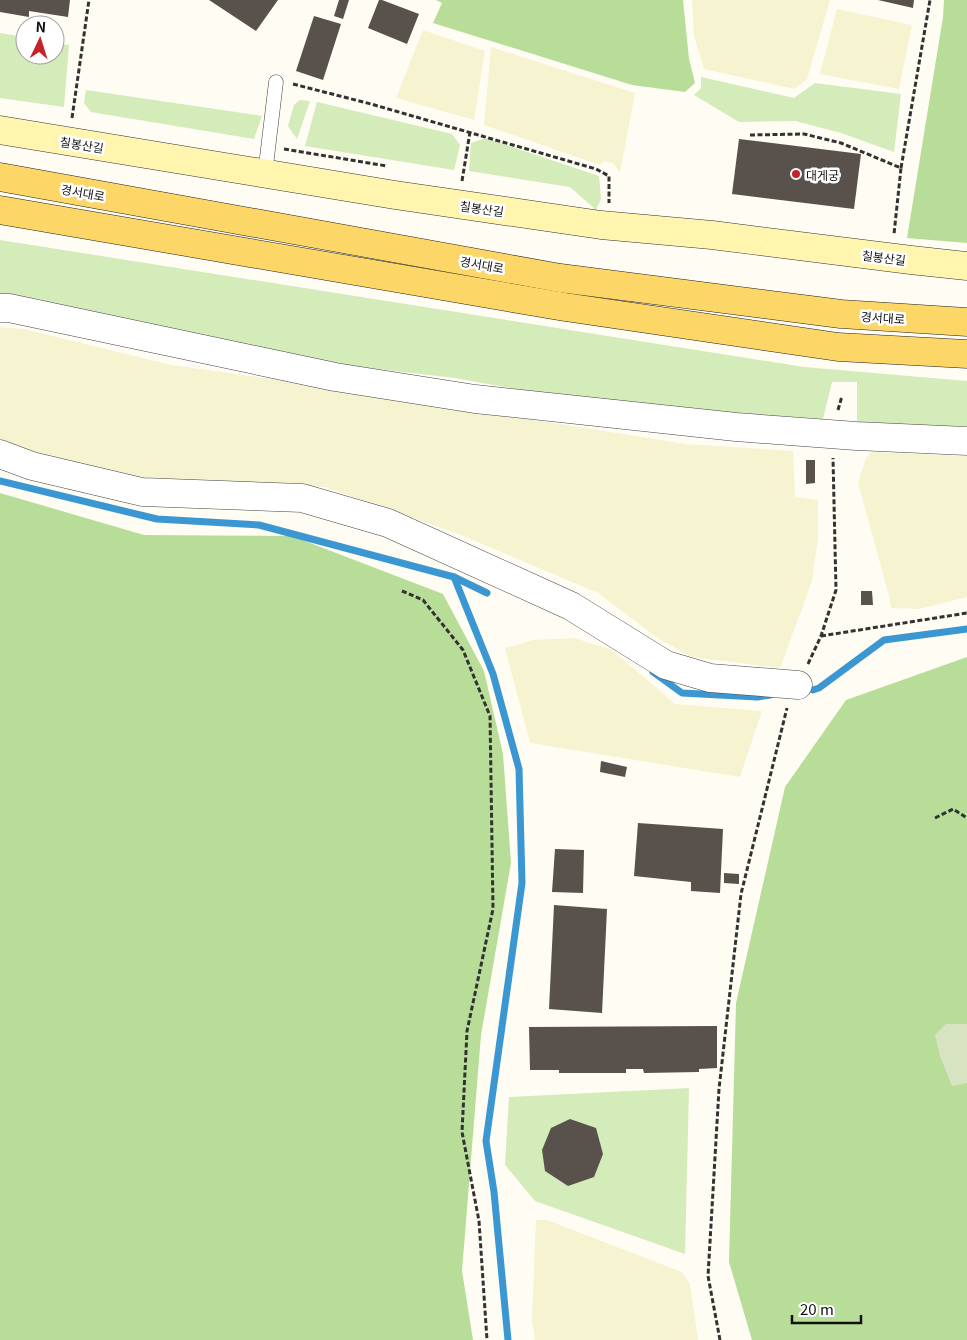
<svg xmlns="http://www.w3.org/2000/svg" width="967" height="1340" font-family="Georgia,'Noto Sans KR',serif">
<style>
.farmland{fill:#f6f3d1}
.green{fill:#d4ebba}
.forest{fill:#b8dd99}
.cemetery{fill:#d8e3c2}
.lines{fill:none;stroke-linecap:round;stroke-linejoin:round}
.stream{stroke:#3a97d1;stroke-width:7}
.building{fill:#59514c}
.lane-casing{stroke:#434343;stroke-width:15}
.street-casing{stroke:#434343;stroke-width:29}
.secondary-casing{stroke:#323232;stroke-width:29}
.primary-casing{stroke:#212121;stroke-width:29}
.path{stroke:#323232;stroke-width:3;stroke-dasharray:5 2.5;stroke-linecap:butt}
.lane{stroke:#fff;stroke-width:14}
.street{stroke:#fff;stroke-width:28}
.secondary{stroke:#fff5ae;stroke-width:28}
.primary{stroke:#fcd666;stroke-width:28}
.poi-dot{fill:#c5232c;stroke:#fff;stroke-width:2}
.labels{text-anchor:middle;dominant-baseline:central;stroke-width:5;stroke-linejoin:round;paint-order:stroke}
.street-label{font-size:12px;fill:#101010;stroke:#fff}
.poi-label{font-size:12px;fill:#101010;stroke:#fff;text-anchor:start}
</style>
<rect width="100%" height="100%" fill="#fffcf3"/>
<g class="farmland">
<path d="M692,0H830L807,79L795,89L704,69L694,36Z"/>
<path d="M837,9L912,25L899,89L820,74Z"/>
<path d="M423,30L485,51L474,120L396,98Z"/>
<path d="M491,47L635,93L620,173L613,163L604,161L600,165L484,125Z"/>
<path d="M0,327L24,329L171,365L404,397L516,417L686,444L793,451L795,497L818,500V538L812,581L780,668L691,657L659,639L598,593L456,533L325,487L139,482L0,443Z"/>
<path d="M872,452L967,456V597L919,609L891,608L889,596L858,483L866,458Z"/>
<path d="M574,638L612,650L675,704L762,711L740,777L530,743L505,648L534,640Z"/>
<path d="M536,1220H547L682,1272L690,1284L698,1340H535L532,1321Z"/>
</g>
<g class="green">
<path d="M0,33L25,37V55H55V43L69,45L64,107L0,98Z"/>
<path d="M701,77L794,98L815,83L901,94L894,152L841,133L795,121L739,122L694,95L701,88Z"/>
<path d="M86,90L262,116L254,139L91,112L84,103Z"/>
<path d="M300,100L310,101L297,139L288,126L294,105Z"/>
<path d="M317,102L452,134L460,145L454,170L305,146Z"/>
<path d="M486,138L599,176L601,199L596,210L570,187L469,171L471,143Z"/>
<path d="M0,240L804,367L967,381V426H866L857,424V382H832L823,419L749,414L549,395L455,378L231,352L104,319L39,299L0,297Z"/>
<path d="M689,1088L685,1254L535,1201L505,1165L509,1097Z"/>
</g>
<g class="forest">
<path d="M436,0H683L689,59L695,83L685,92L632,85L433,23L442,3Z"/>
<path d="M944,0H967V243L907,238L943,17Z"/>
<path d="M0,493L144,535L292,536L443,594L484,671L503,754L511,863L481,1035L462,1271L473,1340H0Z"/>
<path d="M967,657V1340H752L729,1262L736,1003L785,787L846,700Z"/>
</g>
<path class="cemetery" d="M946,1024H967V1083L952,1086L940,1056L935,1035Z"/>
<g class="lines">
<g class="stream">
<path d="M0,481L157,519L259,525L454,577L487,593"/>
<path d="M454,577L493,674L519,769L522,883L486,1141L494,1192L508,1340"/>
<path d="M653,672L682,693L757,697L770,695"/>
<path d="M813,690L819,688L884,640L967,629"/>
</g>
</g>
<g class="building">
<path d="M0,0H70L68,17L29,11V17L0,12Z"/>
<path d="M209,0H278L256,31Z"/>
<path d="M339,0H349L343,19L334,16Z"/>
<path d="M379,0H382L419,14L407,44L368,28Z"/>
<path d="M878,0H914L913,8Z"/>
<path d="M314,16L341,24L323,80L296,71Z"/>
<path d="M739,139L861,154L854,209L732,194Z"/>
<path d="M806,460H815V483L806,484Z"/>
<path d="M861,591H872L873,605H861Z"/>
<path d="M601,761L627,767L625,777L600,772Z"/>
<path d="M638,823L723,829L720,893L691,891V882L634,876Z"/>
<path d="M555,849L584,850L583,893L552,892Z"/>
<path d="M724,873L739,874V884L724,883Z"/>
<path d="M554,905L607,909L602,1013L549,1009Z"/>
<path d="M717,1026V1068L699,1069V1072L644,1073L643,1069H626V1073H559V1070H530L529,1027Z"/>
<path d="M570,1119L596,1128L603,1154L594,1177L568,1186L545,1171L542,1150L551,1128Z"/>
</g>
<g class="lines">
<g class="lane-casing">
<path id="lane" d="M265,174L276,82"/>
</g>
<g class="street-casing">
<g id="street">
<path d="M0,308H9L335,377L475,399L736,427L856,436L967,441"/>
<path d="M0,454L32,466L142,492L302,498L388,523L571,606L666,665L710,678L798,685"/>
</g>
</g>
<g class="secondary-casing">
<path id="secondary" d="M0,130L395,195L601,225L712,235L911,260L967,266"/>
</g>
<g class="primary-casing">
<g id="primary">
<path d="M0,177L560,278L841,314L967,322"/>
<path d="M0,210L565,307L838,347L967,354"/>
</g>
</g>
<g class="path">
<path d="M293,84L371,104L596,169L609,176V203"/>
<path d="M72,118L89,0"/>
<path d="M750,135L804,134L841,143L901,168L894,234"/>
<path d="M284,149L387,166"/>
<path d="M901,168L930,0"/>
<path d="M462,181L470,132"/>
<path d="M838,410L842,396"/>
<path d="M402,591L423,600L463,650L490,716L493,909L467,1031L462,1132L479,1221L487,1340"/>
<path d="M821,636L967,613"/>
<path d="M808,664L821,636L836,590L833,458"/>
<path d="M935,818L953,809L967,818"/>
<path d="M720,1340L708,1276L719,1089L741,894L787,708"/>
</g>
<use href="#lane" class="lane"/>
<use href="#street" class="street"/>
<use href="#secondary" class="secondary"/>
<use href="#primary" class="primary"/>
</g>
<circle class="poi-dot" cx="796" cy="174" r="5"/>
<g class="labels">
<g class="street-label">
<text transform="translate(82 144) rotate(9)">칠봉산길</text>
<text transform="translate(83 192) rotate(10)">경서대로</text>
<text transform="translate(482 208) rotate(8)">칠봉산길</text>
<text transform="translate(884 257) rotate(7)">칠봉산길</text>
<text transform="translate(482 264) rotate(10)">경서대로</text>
<text transform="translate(883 317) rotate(4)">경서대로</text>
</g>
<g class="poi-label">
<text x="806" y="174">대게궁</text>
</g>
</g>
<g transform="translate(40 40) rotate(4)"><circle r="24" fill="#ffffff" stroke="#9f9f9f"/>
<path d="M0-4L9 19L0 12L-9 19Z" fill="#c5232c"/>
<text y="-8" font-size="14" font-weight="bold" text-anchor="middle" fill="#101010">N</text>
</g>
<path d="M792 1315v8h69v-8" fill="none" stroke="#101010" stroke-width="2.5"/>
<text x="800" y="1315" font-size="15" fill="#101010" stroke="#ffffff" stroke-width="4" paint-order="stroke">20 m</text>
</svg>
